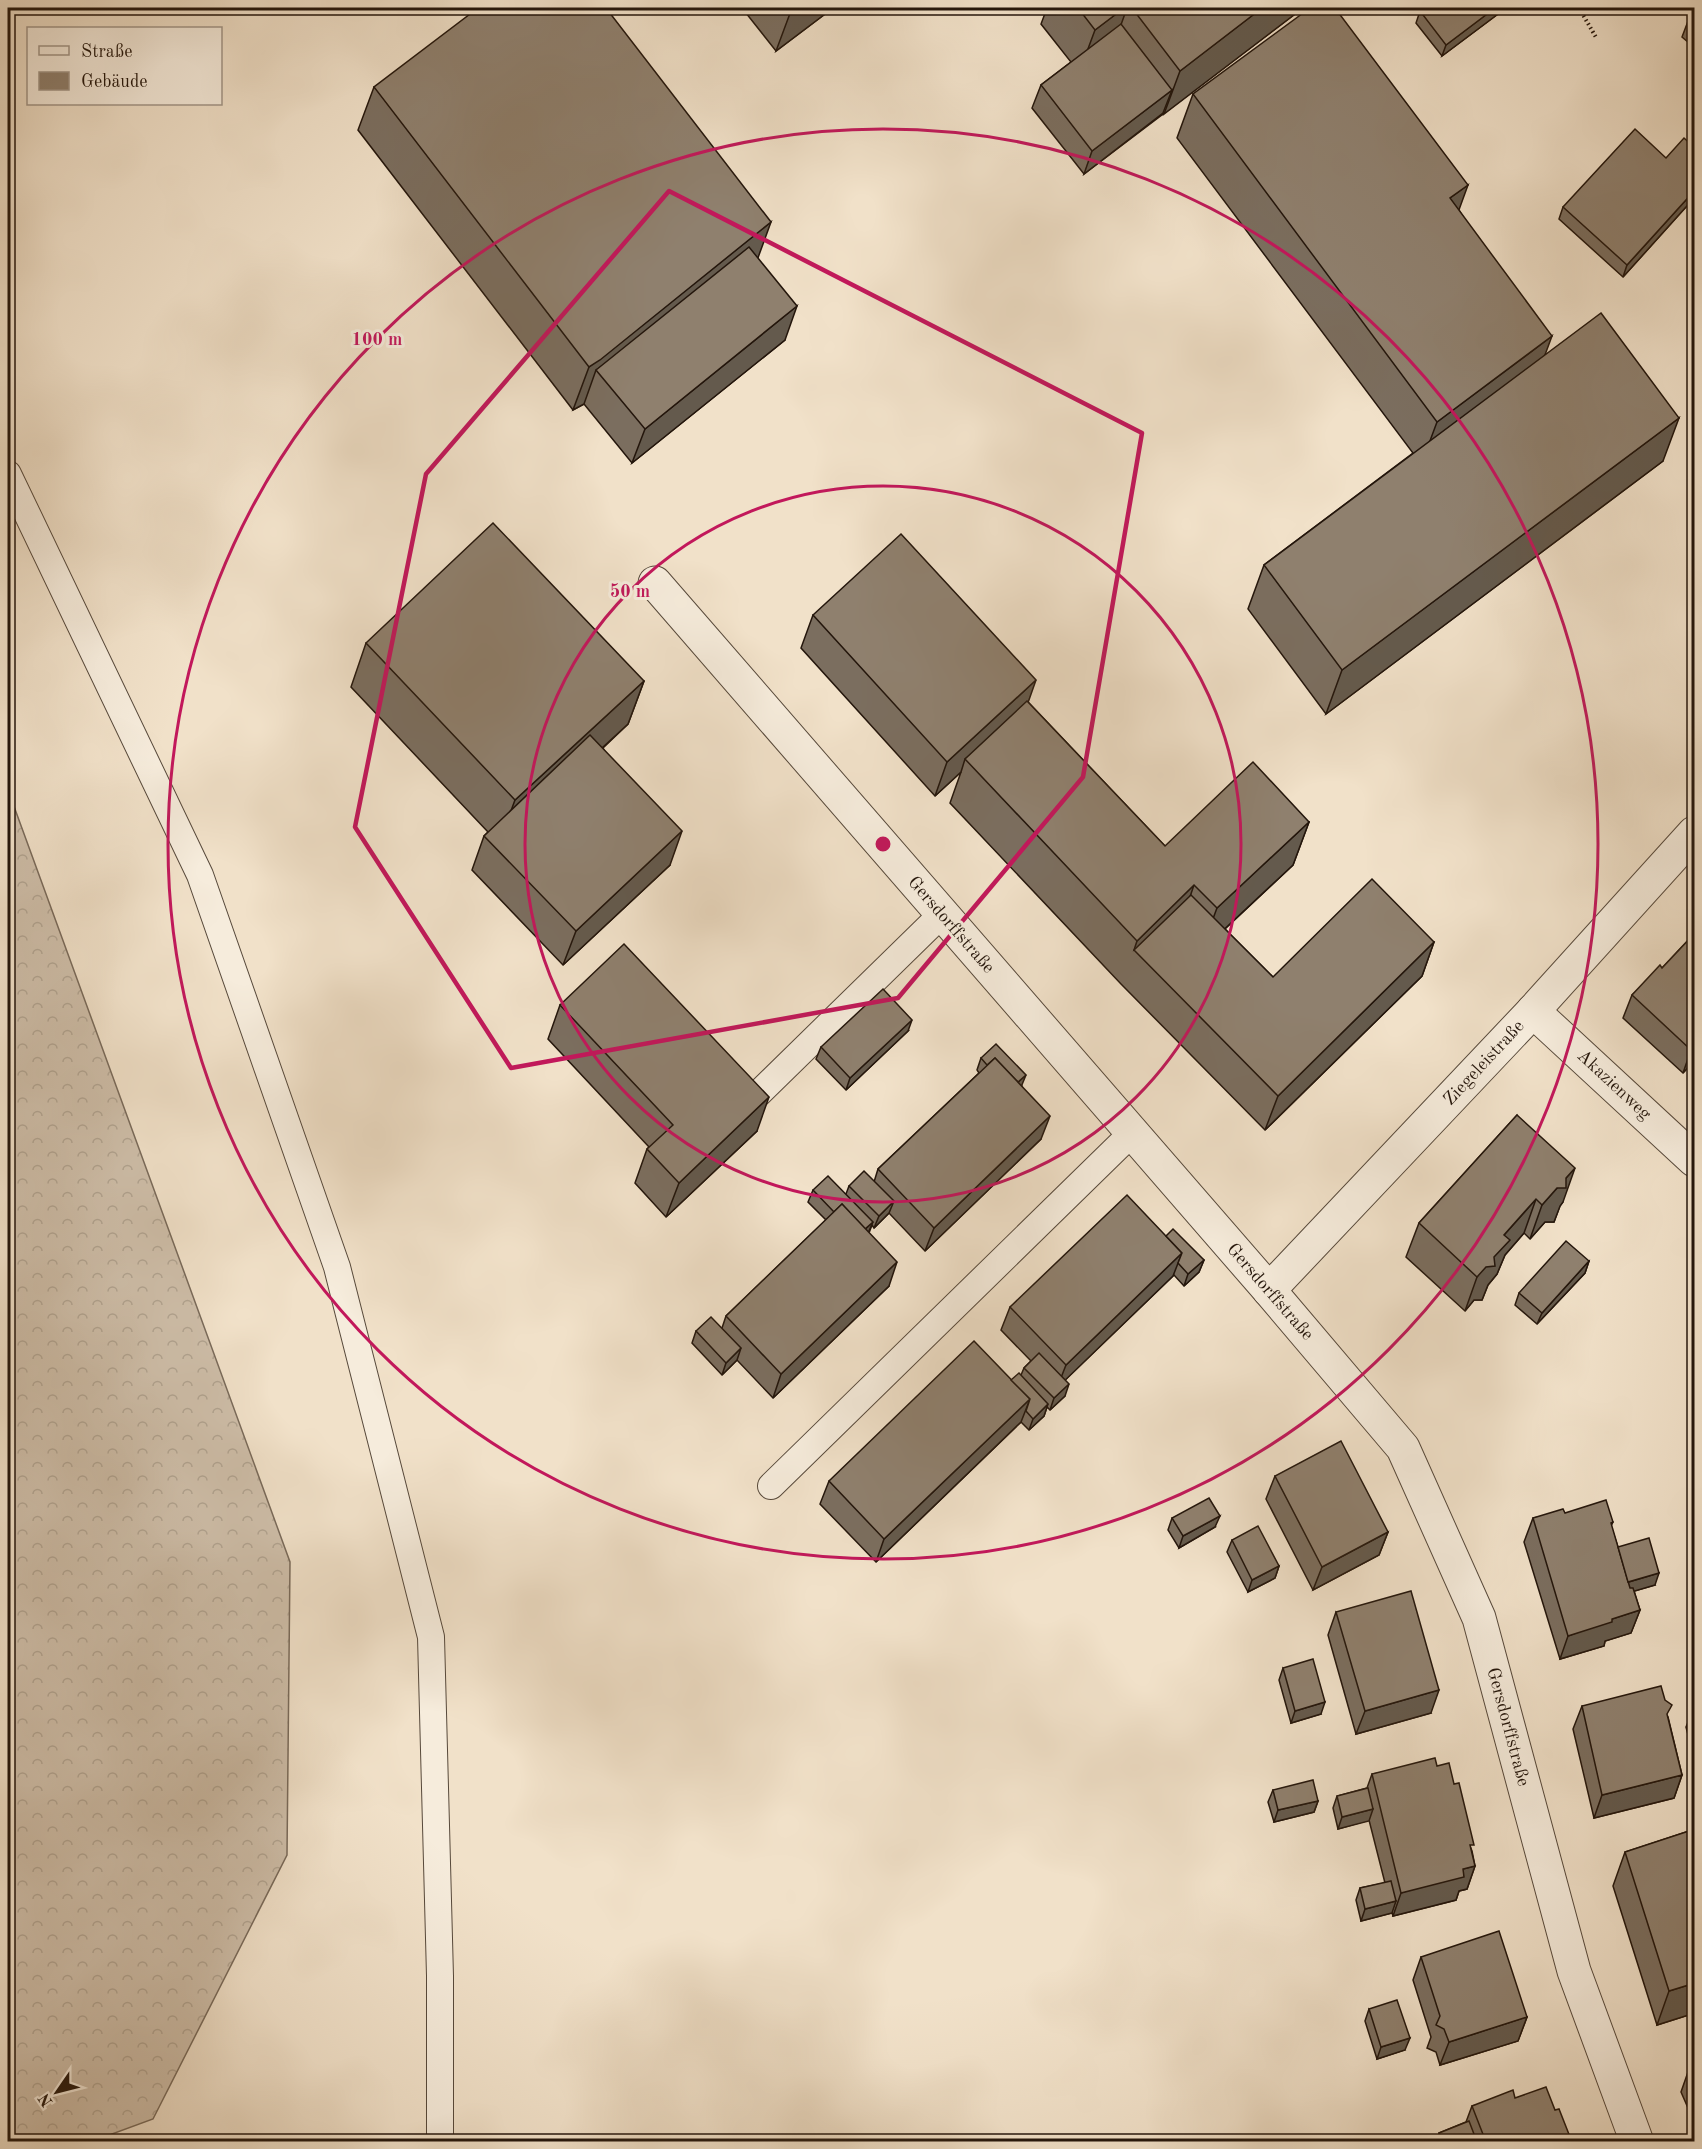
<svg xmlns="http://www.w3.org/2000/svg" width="1702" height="2149" font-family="'Old Standard TT',serif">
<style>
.forest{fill:url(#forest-crowns);stroke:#796a5a;stroke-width:1.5}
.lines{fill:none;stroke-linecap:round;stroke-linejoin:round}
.lane-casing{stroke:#57493b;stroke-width:28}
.street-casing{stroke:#57493b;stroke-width:35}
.path{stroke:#24160c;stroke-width:4;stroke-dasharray:1.5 3;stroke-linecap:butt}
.lane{stroke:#f6ecdc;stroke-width:26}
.street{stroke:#f6ecdc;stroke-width:33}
.wall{fill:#7b6e5f;stroke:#24160c;stroke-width:1.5}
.shaded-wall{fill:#645a4d;stroke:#24160c;stroke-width:1.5}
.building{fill:#8f806e;stroke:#24160c;stroke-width:1.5}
.marked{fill:none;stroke:#c2185b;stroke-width:4.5;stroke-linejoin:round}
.ring{fill:none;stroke:#c2185b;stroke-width:3}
.labels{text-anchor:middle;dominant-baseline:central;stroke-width:6;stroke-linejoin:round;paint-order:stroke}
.street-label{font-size:18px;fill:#24160c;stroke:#f6ecdc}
.centre{fill:#c2185b;stroke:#f6ecdc;stroke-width:3}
.ring-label{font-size:18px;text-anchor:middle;font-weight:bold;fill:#c2185b;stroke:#f6ecdc;stroke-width:6;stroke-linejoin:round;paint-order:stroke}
</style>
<defs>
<pattern id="forest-crowns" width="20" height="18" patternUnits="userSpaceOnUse" patternTransform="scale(1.5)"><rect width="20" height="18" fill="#cebea9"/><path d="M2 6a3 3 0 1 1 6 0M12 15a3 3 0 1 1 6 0" fill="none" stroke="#b1a390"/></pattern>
</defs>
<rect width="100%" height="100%" fill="#f1e1c9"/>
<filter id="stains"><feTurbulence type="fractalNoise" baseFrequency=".00333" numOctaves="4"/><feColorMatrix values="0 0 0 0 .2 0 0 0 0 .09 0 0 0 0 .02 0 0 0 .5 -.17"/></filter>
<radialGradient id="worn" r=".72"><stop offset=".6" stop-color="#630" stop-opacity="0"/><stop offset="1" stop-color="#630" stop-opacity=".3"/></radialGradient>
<path class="forest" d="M8,790L290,1562L287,1855L153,2119L93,2141H8Z"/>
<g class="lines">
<g class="lane-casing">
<g id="lane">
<path d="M8,474L200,875L337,1267L431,1637L440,1976V2142"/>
<path d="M758,1094L942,914"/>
<path d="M771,1486L1132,1133"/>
</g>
</g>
<g class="street-casing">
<g id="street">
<path d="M655,583L1269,1290L1403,1448L1479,1618L1574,1971L1637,2142"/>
<path d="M1533,1011L1694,1160"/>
<path d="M1269,1290L1533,1011L1694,833"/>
</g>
</g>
<path class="path" d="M1579,8L1597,39"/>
<use href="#lane" class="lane"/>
<use href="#street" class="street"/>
</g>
<g class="wall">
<path d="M742,8H833L776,51Z"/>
<path d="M1047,8H1303L1084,174L1032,108L1041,85L1071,62L1041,24Z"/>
<path d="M1425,8H1506L1442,56L1416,23L1420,11Z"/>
<path d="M1693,8H1695V48L1682,37Z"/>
<path d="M374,87L758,258L785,340L632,463L584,404L573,410L358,130Z"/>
<path d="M1193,94L1459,210L1545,354L1663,461L1326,714L1248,609L1264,565L1413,453L1177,138Z"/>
<path d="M1695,148V197L1623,277L1559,219L1563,207L1666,158Z"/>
<path d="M813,615L1028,702L1165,846L1309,822L1293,865L1225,929L1273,977L1434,942L1422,976L1265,1130L1121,984L950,803L961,772L935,796L801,648Z"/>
<path d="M366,643L644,681L628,724L603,748L670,865L563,965L472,870L484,836L488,832L351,687Z"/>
<path d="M1695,933V1060L1683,1073L1623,1018L1632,995L1662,968Z"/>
<path d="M560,1005L757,1131L666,1217L635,1183L647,1149L649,1147L548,1039Z"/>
<path d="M908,1031L846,1090L816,1059L821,1047Z"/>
<path d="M981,1058L1022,1086L1041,1139L925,1251L889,1213L874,1228L872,1225L869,1233L889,1286L773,1398L737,1360L722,1375L692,1343L696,1331L722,1328L726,1316L826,1220L808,1202L813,1190L846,1194L849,1186L874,1182L878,1169L979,1073L977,1070Z"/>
<path d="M1517,1115L1563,1202L1560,1206L1554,1222H1545L1530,1239L1524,1233L1505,1255L1497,1274L1488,1285L1482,1300H1474L1465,1311L1406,1257L1419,1223Z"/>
<path d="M1166,1236L1204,1260L1199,1272L1184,1286L1174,1275L1065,1380V1396L1050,1410L1047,1407L1044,1416L1029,1430L1021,1422L876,1562L820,1504L829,1481L1021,1375L1024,1368L1031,1361L1001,1330L1010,1307Z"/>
<path d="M1589,1261L1585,1273L1537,1324L1515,1305L1519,1293Z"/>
<path d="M1275,1476L1388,1532L1379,1555L1313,1590L1266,1499Z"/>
<path d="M1565,1513L1613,1522L1611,1526L1618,1547L1655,1585L1634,1591L1640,1610L1631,1633L1605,1641L1604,1646L1560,1659L1524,1542L1533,1518Z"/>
<path d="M1172,1518L1215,1527L1179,1548L1168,1530Z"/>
<path d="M1232,1540L1279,1566L1275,1578L1248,1592L1227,1552Z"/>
<path d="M1336,1612L1431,1713L1356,1734L1328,1635Z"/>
<path d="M1283,1668L1321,1714L1291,1723L1279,1680Z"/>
<path d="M1582,1706L1668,1717L1682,1775L1674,1798L1594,1818L1573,1729Z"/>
<path d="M1691,1715H1695V1762L1686,1727Z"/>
<path d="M1437,1766L1472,1851L1475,1866L1467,1889L1459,1891L1456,1900L1393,1916L1392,1913L1361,1921L1356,1900L1360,1888L1385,1883L1369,1820L1338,1829L1333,1808L1337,1796L1367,1788L1372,1774Z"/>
<path d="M1273,1790L1318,1801L1314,1812L1274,1822L1268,1802Z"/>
<path d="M1695,1829V2013L1657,2025L1613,1886L1625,1852Z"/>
<path d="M1421,1957L1527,2017L1518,2041L1440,2065L1436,2052L1427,2048L1431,2037L1413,1980Z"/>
<path d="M1369,2009L1405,2050L1377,2059L1365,2021Z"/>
<path d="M1695,2067V2124L1681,2092L1689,2069Z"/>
<path d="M1515,2098L1555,2110L1572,2142H1437L1439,2133L1466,2122L1472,2106Z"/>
</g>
<g class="shaded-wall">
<path d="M792,8H833L776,51Z"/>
<path d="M1124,8H1127L1113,47L1079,73L1095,30Z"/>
<path d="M1262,8H1303L1164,114L1180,71Z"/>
<path d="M1495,8H1506L1442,56L1446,45Z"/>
<path d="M1172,90L1163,113L1084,174L1092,151Z"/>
<path d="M1468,185L1452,229L1450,198Z"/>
<path d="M1695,190V197L1623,277L1627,265Z"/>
<path d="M771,222L755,266L596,370L584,404L573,410L589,367Z"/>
<path d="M797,306L785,340L632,463L645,429Z"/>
<path d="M1552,336L1536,379L1421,465L1437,422Z"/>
<path d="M1679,418L1663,461L1326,714L1342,670Z"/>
<path d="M1036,680L1024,714L965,759L961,772L935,796L947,762Z"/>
<path d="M644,681L628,724L499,843L515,800Z"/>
<path d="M1309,822L1293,865L1201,951L1217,908Z"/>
<path d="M682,831L670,865L563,965L576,931Z"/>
<path d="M1194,885L1179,929L1134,950L1137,941Z"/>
<path d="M1434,942L1422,976L1265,1130L1278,1096Z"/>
<path d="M912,1020L908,1031L846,1090L850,1078Z"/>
<path d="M1695,1046V1060L1683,1073L1691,1050Z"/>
<path d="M1026,1075L1021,1087L1011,1089Z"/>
<path d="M769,1097L757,1131L666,1217L679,1183Z"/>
<path d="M1050,1116L1041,1139L925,1251L934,1228Z"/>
<path d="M1575,1168L1563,1202L1560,1206L1554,1222H1545L1530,1239L1542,1205Z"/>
<path d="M1536,1199L1524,1233L1505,1255L1497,1274L1488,1285L1482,1300H1474L1465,1311L1477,1277L1504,1235Z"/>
<path d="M894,1201L889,1213L874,1228L879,1216Z"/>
<path d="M873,1222L868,1233L858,1236Z"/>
<path d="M1182,1253L1173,1276L1057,1388L1066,1365Z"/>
<path d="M1204,1260L1199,1272L1184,1286L1188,1274Z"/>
<path d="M1589,1261L1585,1273L1537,1324L1542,1313Z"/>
<path d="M897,1262L889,1286L773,1398L781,1374Z"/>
<path d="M741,1348L737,1360L722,1375L726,1363Z"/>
<path d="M1069,1384L1065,1396L1050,1410L1054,1398Z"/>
<path d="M1030,1399L1021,1422L876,1562L884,1539Z"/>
<path d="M1048,1404L1044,1416L1029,1430L1033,1419Z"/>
<path d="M1220,1516L1215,1527L1179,1548L1183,1536Z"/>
<path d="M1388,1532L1379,1555L1313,1590L1322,1567Z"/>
<path d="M1279,1566L1275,1578L1248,1592L1252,1580Z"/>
<path d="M1659,1573L1655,1585L1618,1596L1622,1584Z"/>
<path d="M1640,1610L1631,1633L1605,1641L1604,1646L1560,1659L1568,1636L1612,1619Z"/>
<path d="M1439,1690L1431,1713L1356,1734L1365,1711Z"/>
<path d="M1325,1702L1321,1714L1291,1723L1295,1711Z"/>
<path d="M1682,1775L1674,1798L1594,1818L1602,1795Z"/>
<path d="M1318,1801L1314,1812L1274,1822L1278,1810Z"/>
<path d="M1373,1809L1369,1821L1338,1829L1342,1817Z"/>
<path d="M1475,1866L1467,1889L1459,1891L1456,1900L1393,1916L1401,1893L1463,1869Z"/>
<path d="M1396,1901L1392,1913L1361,1921L1365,1909Z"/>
<path d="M1695,1983V2013L1657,2025L1669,1991Z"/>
<path d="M1527,2017L1518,2041L1440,2065L1449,2042Z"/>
<path d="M1410,2038L1405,2050L1377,2059L1381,2047Z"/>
</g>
<g class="building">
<path d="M478,8H606L771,222L600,360L589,367L374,87Z"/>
<path d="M1078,8H1124L1095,30Z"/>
<path d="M1132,8H1262L1180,71Z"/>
<path d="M1310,8H1335L1468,185L1450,198L1552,336L1437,422L1193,94Z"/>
<path d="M1425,8H1495L1446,45L1420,11Z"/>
<path d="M1121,24L1172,90L1092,151L1041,85Z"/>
<path d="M1635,129L1666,158L1684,138L1695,148V190L1627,265L1563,207Z"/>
<path d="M749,247L797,306L645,429L596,370Z"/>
<path d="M1601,313L1679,418L1342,670L1264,565Z"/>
<path d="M493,523L644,681L515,800L366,643Z"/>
<path d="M901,534L1036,680L947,762L813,615Z"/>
<path d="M1027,701L1165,846L1253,762L1309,822L1217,908L1194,885L1137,941L965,759Z"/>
<path d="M590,735L682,831L576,931L484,836Z"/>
<path d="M1372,879L1434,942L1278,1096L1134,950L1191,895L1273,977Z"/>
<path d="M1695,933V1046L1691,1050L1632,995L1660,965L1662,968Z"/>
<path d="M624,944L769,1097L679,1183L647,1149L673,1125L560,1005Z"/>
<path d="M883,989L912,1020L850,1078L821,1047Z"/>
<path d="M996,1044L1026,1075L1018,1082L995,1058L987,1065L981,1058Z"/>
<path d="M995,1058L1050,1116L934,1228L878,1169Z"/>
<path d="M1517,1115L1575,1168L1566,1178V1188H1557L1542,1205L1536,1199L1504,1235L1510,1240L1494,1257L1495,1266L1486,1267L1477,1277L1419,1223Z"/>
<path d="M864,1171L894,1201L879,1216L849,1186Z"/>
<path d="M828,1176L873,1222L865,1229L842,1204L834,1212L813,1190Z"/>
<path d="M1127,1195L1182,1253L1066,1365L1010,1307Z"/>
<path d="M842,1204L897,1262L781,1374L726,1316Z"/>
<path d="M1173,1229L1204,1260L1188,1274L1178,1263L1182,1253L1166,1236Z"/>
<path d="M1566,1241L1589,1261L1542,1313L1519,1293Z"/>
<path d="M711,1317L741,1348L726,1363L696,1331Z"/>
<path d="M974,1341L1030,1399L884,1539L829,1481Z"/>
<path d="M1039,1353L1069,1384L1054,1398L1024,1368Z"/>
<path d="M1019,1373L1048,1404L1033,1419L1026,1411L1030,1399L1011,1380Z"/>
<path d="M1341,1441L1388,1532L1322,1567L1275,1476Z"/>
<path d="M1209,1498L1220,1516L1183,1536L1172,1518Z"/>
<path d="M1606,1500L1613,1522L1611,1523L1630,1588H1633L1640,1610L1612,1619V1622L1568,1636L1533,1518L1563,1509L1565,1513Z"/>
<path d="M1258,1526L1279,1566L1252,1580L1232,1540Z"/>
<path d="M1649,1538L1659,1573L1628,1582L1618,1547Z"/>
<path d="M1411,1591L1439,1690L1365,1711L1336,1612Z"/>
<path d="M1313,1659L1325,1702L1295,1711L1283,1668Z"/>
<path d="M1661,1686L1665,1700L1672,1705L1667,1714L1682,1775L1602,1795L1582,1706Z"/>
<path d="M1691,1715H1695V1732Z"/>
<path d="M1435,1758L1437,1766L1449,1763L1454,1784L1459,1783L1474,1845H1470L1475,1866L1463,1869L1464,1877L1401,1893L1372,1774Z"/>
<path d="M1313,1780L1318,1801L1278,1810L1273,1790Z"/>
<path d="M1368,1788L1373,1809L1342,1817L1337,1796Z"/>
<path d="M1695,1829V1983L1669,1991L1625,1852Z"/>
<path d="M1391,1881L1396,1901L1365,1909L1360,1888Z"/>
<path d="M1499,1931L1527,2017L1449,2042L1444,2029L1436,2025L1440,2016L1421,1957Z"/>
<path d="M1397,2000L1410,2038L1381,2047L1369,2009Z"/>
<path d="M1695,2067V2081L1689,2069Z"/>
<path d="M1546,2087L1555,2110L1559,2109L1572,2142H1486L1472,2106L1513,2090L1515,2098Z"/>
<path d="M1469,2121L1477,2142H1443L1439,2133Z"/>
</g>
<path class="marked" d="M669,191L1142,433L1083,777L898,998L511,1068L355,827L426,474Z"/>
<g class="ring">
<circle cx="883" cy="844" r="358"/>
<circle cx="883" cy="844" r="715"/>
</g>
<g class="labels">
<g class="street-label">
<text transform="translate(951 925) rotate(49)">Gersdorffstraße</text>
<text transform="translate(1484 1063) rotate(-47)">Ziegeleistraße</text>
<text transform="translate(1614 1085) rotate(43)">Akazienweg</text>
<text transform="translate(1270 1292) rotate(49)">Gersdorffstraße</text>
<text transform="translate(1508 1727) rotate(75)">Gersdorffstraße</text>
</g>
</g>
<circle cx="883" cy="844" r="9" class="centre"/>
<g class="ring-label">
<text x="377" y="345">100 m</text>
<text x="630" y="597">50 m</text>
</g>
<rect width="1702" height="2149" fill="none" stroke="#f1e1c9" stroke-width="30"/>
<rect x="9" y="9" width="1684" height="2131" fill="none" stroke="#24160c" stroke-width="3"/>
<rect x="15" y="15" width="1672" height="2119" fill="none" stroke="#24160c" stroke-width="1.5"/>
<rect x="27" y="27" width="195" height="78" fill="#f6ecdc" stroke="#a29689" stroke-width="1.5"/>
<rect x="39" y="46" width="30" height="9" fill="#f6ecdc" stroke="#a29689" stroke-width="1.5"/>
<text x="81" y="57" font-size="18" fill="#24160c">Straße</text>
<rect x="39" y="72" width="30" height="18" fill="#8f806e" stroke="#a29689" stroke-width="1.5"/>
<text x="81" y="87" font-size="18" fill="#24160c">Gebäude</text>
<g transform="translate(57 2092) rotate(235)" stroke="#f6ecdc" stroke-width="4.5" paint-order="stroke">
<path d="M0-4.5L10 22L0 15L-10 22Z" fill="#24160c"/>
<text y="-9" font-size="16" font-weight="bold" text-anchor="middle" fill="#24160c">N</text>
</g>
<rect width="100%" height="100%" filter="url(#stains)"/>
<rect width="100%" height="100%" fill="url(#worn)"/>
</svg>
